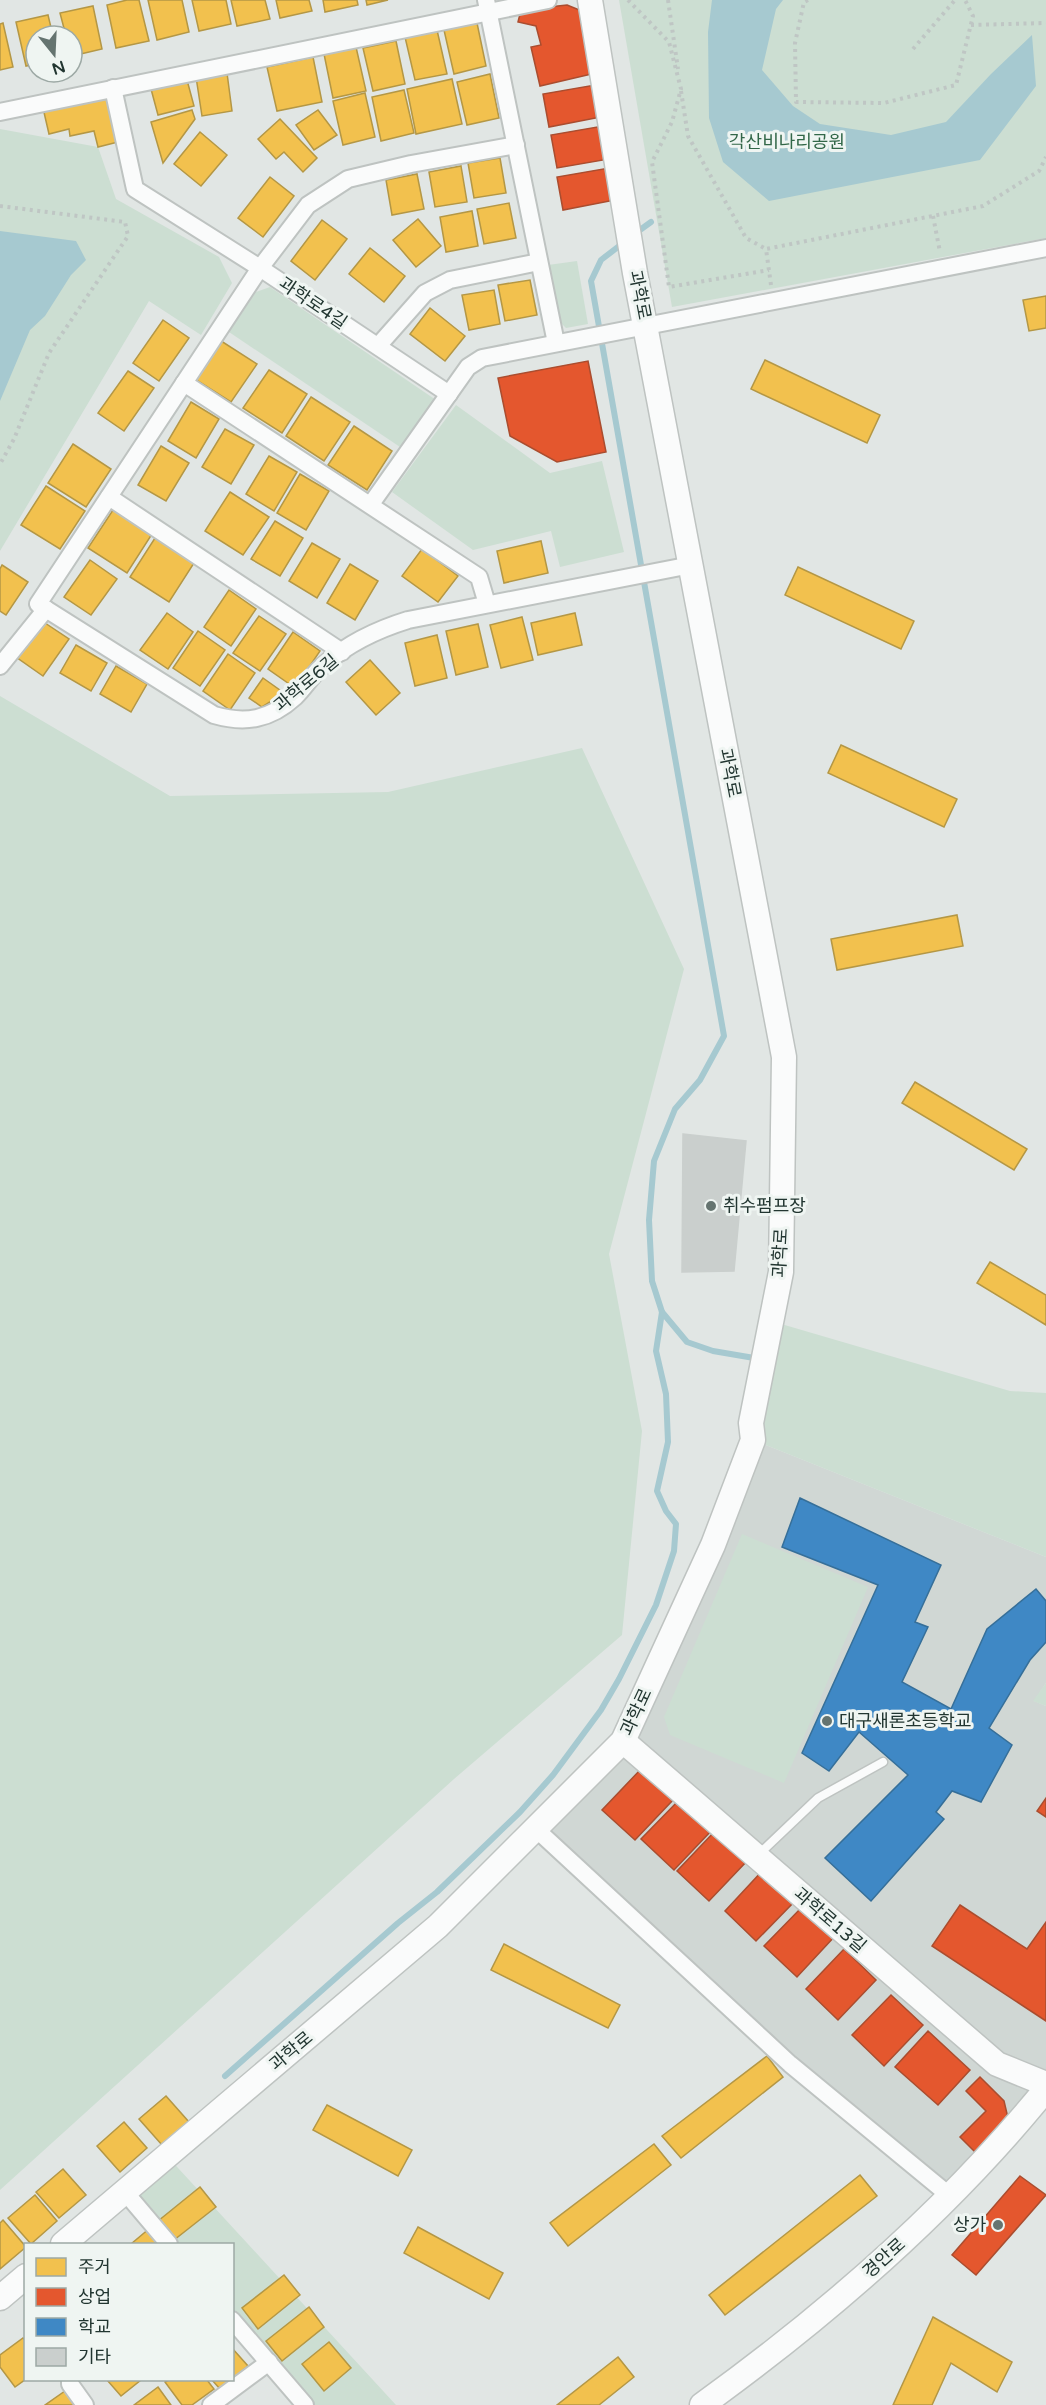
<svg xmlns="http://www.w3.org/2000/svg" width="1046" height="2405" font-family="'Varela Round','Noto Sans KR',sans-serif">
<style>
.built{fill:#d0d7d4}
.green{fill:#ccded2}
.water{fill:#a6c9d0}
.homes{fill:#f2c14e;stroke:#b49745;stroke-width:1.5}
.shops{fill:#e4572e;stroke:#aa4d2f;stroke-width:1.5}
.schools{fill:#3f88c5;stroke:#366f99;stroke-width:1.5}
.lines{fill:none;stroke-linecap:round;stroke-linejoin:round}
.stream{stroke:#a6c9d0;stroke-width:6}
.building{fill:#cacfcd;stroke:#cacfcd;stroke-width:1.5}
.lane-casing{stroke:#bec3c1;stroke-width:11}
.street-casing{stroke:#bec3c1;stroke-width:20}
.secondary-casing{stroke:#bec3c1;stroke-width:27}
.path{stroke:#bfc6c4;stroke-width:4;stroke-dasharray:3 4.5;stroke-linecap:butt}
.lane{stroke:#fafbfb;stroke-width:8}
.street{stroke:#fafbfb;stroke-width:16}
.secondary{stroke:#fafbfb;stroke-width:24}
.poi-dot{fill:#657470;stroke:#eff5f2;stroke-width:2}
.labels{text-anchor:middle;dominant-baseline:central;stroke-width:6;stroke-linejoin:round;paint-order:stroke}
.park-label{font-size:18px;fill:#326748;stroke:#eff5f2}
.street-label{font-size:18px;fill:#223631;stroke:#eff5f2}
.poi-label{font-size:18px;fill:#223631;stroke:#eff5f2;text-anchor:start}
</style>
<rect width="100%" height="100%" fill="#e1e6e4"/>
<path class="built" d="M753,1440L1046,1557V1683L1034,1701L1046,1706V2089L950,2196L536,1829L623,1741Z"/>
<g class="green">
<path d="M619,0H1046V238L672,307Z"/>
<path d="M0,129L98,147L116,199L219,257L232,283L201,335L149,301L0,551Z"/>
<path d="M577,261L588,324L566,328L557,319L548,265Z"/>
<path d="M270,287L436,400L403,449L229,332L256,292Z"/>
<path d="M456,405L550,473L602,461L624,552L560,567L551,531L473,550L392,492Z"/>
<path d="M0,696L170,796L388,792L582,748L684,969L609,1254L642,1431L622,1635L454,1779L0,2190Z"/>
<path d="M771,1321L1010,1391L1046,1393V1557L753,1440Z"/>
<path d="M742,1534L868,1587L784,1783L670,1735L664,1717Z"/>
<path d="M1046,1683V1706L1033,1701Z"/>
<path d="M167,2156L396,2405H305L233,2320L232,2244H169L125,2192Z"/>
</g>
<g class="water">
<path d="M712,0H783L776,9L762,70L793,106L820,124L891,135L946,122L991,74L1032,35L1036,86L980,160L769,201L723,162L709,118L708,32Z"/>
<path d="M0,231L76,241L86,260L71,275L45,316L30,330L0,401Z"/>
</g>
<g class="homes">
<path d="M127,0H139L149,41L116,48L107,5Z"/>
<path d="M148,0H182L189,32L157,40Z"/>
<path d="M192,0H226L231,24L199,31Z"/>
<path d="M231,0H265L270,19L237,26Z"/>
<path d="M276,0H309L312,11L280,18Z"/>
<path d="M323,0H357L358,5L325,12Z"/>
<path d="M366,0H388L367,5Z"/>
<path d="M93,6L102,49L72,56V36H66L60,13Z"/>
<path d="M48,15L53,36H36V64L26,66L16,22Z"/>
<path d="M3,23L13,67L0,70V24Z"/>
<path d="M477,23L486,66L454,74L444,30Z"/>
<path d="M437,30L447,74L415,80L405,37Z"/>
<path d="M396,41L405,84L373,91L363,48Z"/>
<path d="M356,47L366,91L333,98L324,54Z"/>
<path d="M313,57L322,102L277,111L267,67Z"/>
<path d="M227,73L232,111L202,116L196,77Z"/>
<path d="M490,74L499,118L467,125L457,82Z"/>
<path d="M452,79L462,124L416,134L407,89Z"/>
<path d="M187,80L194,106L158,115L151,89Z"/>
<path d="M404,90L414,133L381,141L372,97Z"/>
<path d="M111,92L122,141L98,147L94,131L70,136L69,129L49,134L43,108Z"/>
<path d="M365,93L375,137L343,145L333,101Z"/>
<path d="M192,110L195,119L163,163L151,122Z"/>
<path d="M318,110L337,135L314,150L296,125Z"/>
<path d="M280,119L317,158L303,172L284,152L276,159L258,139Z"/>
<path d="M200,132L227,155L201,186L174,164Z"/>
<path d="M500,158L506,193L474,198L468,163Z"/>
<path d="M461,166L467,202L435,207L429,172Z"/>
<path d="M417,174L424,209L392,215L386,180Z"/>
<path d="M270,177L294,196L263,237L238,218Z"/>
<path d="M509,203L516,238L484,244L477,209Z"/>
<path d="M472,211L478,246L446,252L440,217Z"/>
<path d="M418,219L441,246L416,267L393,240Z"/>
<path d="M322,220L347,239L315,280L291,261Z"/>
<path d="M370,248L405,276L384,302L349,274Z"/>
<path d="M530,280L537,315L505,321L498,285Z"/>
<path d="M494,290L500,324L469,330L462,295Z"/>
<path d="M1046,296V328L1029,331L1023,300Z"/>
<path d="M430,308L465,336L445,361L410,334Z"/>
<path d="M163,320L189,338L159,381L133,363Z"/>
<path d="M218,339L257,364L231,402L193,378Z"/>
<path d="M765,360L880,415L867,443L751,389Z"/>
<path d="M269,370L307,394L282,433L243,408Z"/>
<path d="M128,371L154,388L124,431L98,413Z"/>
<path d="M311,397L350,422L324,461L286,436Z"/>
<path d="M191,402L219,419L196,458L168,441Z"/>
<path d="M354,426L392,451L367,490L328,465Z"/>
<path d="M225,429L254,445L231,484L202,467Z"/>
<path d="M73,444L111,469L86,507L48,483Z"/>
<path d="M161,446L189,463L166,501L138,485Z"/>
<path d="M269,456L297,472L274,511L246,494Z"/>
<path d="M300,474L329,491L306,530L277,513Z"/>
<path d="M46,486L85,511L60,549L21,525Z"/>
<path d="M230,492L269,517L243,555L205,531Z"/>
<path d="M113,510L152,534L127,573L88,548Z"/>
<path d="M275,521L303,538L280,576L251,559Z"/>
<path d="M155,538L194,563L169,602L130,577Z"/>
<path d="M541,541L548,573L504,583L497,551Z"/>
<path d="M312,543L340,559L317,598L289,581Z"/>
<path d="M422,549L458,576L438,602L402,576Z"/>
<path d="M90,560L117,579L91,615L64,597Z"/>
<path d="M350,564L378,581L355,620L327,603Z"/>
<path d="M2,565L28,582L6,615L0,611V569Z"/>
<path d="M798,567L914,621L901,649L785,595Z"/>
<path d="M229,590L256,609L231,646L204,627Z"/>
<path d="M167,613L193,632L168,669L140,650Z"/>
<path d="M575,613L582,645L538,655L531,623Z"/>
<path d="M259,616L286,634L260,671L233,653Z"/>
<path d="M522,617L533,660L501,668L490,625Z"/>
<path d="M42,621L69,639L43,676L16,657Z"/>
<path d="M478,624L488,667L456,675L446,631Z"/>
<path d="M198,631L225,650L200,686L173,668Z"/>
<path d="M293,632L320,651L295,688L268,669Z"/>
<path d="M437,635L447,678L415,686L405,643Z"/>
<path d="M76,645L107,663L91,691L60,673Z"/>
<path d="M228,654L255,673L230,710L203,691Z"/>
<path d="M370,660L400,693L376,715L346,682Z"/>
<path d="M116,666L147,684L131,712L100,694Z"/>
<path d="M263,678L284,693L262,707L249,698Z"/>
<path d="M841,745L957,799L944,827L828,773Z"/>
<path d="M957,915L963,946L837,970L831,939Z"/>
<path d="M915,1082L1027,1149L1014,1170L902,1103Z"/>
<path d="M990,1262L1046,1295V1325L977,1283Z"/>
<path d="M504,1944L620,2005L608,2028L491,1970Z"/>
<path d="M767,2056L783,2077L681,2158L662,2136Z"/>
<path d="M166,2096L189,2122L162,2145L139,2119Z"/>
<path d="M327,2105L412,2150L398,2176L313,2130Z"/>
<path d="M124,2122L147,2148L120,2172L97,2146Z"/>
<path d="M654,2144L671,2165L568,2246L550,2223Z"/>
<path d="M63,2169L86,2195L59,2218L36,2192Z"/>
<path d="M860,2175L877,2196L725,2315L709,2295Z"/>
<path d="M200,2187L216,2207L174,2240L158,2221Z"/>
<path d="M35,2195L57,2221L31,2244L8,2218Z"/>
<path d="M3,2220L26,2247L0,2269V2223Z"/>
<path d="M418,2227L503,2273L489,2299L404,2253Z"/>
<path d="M150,2228L164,2244H131Z"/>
<path d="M284,2275L300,2295L258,2329L242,2308Z"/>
<path d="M309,2307L324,2327L282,2361L266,2341Z"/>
<path d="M933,2317L1012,2362L997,2392L951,2363L932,2405H893Z"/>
<path d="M23,2338L26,2341V2379L15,2387L0,2367V2355Z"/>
<path d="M329,2342L351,2368L324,2391L302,2364Z"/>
<path d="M232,2348L248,2366L232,2379Z"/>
<path d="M618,2357L634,2377L599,2405H557Z"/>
<path d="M107,2380H141L121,2396Z"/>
<path d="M169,2380H207L214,2389L192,2405H182L165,2382Z"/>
<path d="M212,2380H232L220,2389Z"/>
<path d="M158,2387L171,2405H134Z"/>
<path d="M65,2391L75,2405H45Z"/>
</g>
<g class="shops">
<path d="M567,5L582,11L596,73L540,86L531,47L541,45L536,26L518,22L521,10Z"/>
<path d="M595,85L601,117L549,127L543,94Z"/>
<path d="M603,126L609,159L557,168L551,135Z"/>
<path d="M609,168L615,200L563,210L557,177Z"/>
<path d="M588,361L606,452L557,462L510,436L498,378Z"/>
<path d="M641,1769L673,1800L635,1840L602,1810Z"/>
<path d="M1046,1798V1817L1037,1811Z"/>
<path d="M680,1799L712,1830L674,1870L641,1839Z"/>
<path d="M715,1831L747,1861L709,1901L677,1871Z"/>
<path d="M763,1870L795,1901L756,1941L725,1911Z"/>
<path d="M960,1905L1027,1949L1046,1922V2021L932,1946Z"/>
<path d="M803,1906L835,1936L797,1977L764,1946Z"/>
<path d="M844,1949L876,1980L838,2020L806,1989Z"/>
<path d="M891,1995L923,2025L884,2066L852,2035Z"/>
<path d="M928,2031L970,2070L938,2105L895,2067Z"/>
<path d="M980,2077L1004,2101L1008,2118L975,2152L960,2137L986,2111L966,2091Z"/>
<path d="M1020,2176L1046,2195L976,2275L952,2255Z"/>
</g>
<path class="schools" d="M800,1498L941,1565L915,1622L928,1627L902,1682L951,1709L987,1629L1036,1589L1046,1601V1642L1030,1660L989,1728L1012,1745L981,1802L952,1791L936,1812L944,1819L871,1901L825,1858L908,1775L859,1732L829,1771L802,1753L878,1585L782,1547Z"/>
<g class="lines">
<g class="stream">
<path d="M633,235L651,222"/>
<path d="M662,1312L687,1342L713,1351L760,1359"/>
<path d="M225,2076L398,1923L437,1892L520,1812L553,1775L601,1710L619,1679L656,1605L674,1551L676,1524L666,1511L657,1491L668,1442L666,1394L656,1351L662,1312L652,1281L649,1220L654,1161L675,1109L700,1080L724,1036L591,281L601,260L623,243"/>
</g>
</g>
<path class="building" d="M683,1134L746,1141L734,1271L682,1272Z"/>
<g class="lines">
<g class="lane-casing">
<path id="lane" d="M759,1854L818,1798L883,1762"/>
</g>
<g class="street-casing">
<g id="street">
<path d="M486,0L556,343"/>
<path d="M113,88L135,189L260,268L449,394"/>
<path d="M0,112L548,0"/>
<path d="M516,145L411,164L348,179L308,205L260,268L38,604L214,715C245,724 270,720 295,697C306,686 314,672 326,663C349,643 379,629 408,620L691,565"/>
<path d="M378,346L425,293L450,280L539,262"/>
<path d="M184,383L479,577L487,604"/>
<path d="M109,497L342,652"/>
<path d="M371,504L468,367L482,358L1046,248"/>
<path d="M0,666L46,609"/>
<path d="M536,1829L790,2064L950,2196"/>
<path d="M125,2192L169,2244"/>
<path d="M232,2320L305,2405"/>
<path d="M70,2380V2384L85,2405"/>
<path d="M211,2405L269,2362"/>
</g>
</g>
<g class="secondary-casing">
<g id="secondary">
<path d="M623,1741L997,2064L1046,2084"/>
<path d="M63,2244L438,1926L623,1741L713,1545L753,1440L751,1423L781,1272L784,1057L635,273L590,0"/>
<path d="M0,2298L26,2276"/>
<path d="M702,2405C828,2314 948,2210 1046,2089"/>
</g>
</g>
<g class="path">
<path d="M628,0L669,42L681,89L672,122L652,162L669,287L769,270"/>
<path d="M668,0L678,69"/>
<path d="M808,0L804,2L795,43L796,102L884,103L956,85L973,16L965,0"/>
<path d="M971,25L1046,23"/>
<path d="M913,49L955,0"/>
<path d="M681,91L688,136L746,238L766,249"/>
<path d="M0,206L125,222L128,236L49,353L14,439L0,464"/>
<path d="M933,216L940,252"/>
<path d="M771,285L766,249L983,206L1039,171L1046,157"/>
</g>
<use href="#lane" class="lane"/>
<use href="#street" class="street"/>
<use href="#secondary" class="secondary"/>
</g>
<g class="poi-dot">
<circle cx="711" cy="1206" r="6"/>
<circle cx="827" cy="1721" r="6"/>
<circle cx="998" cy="2225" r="6"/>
</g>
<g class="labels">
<g class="park-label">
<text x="787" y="142">각산비나리공원</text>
</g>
<g class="street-label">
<text transform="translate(640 295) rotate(79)">과학로</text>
<text transform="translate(313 303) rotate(34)">과학로4길</text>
<text transform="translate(306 683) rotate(-40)">과학로6길</text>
<text transform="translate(730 773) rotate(79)">과학로</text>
<text transform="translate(780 1253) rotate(-87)">과학로</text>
<text transform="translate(636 1712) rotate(-65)">과학로</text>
<text transform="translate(830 1920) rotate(41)">과학로13길</text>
<text transform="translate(291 2051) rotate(-40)">과학로</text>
<text transform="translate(884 2258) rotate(-42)">경안로</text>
</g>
<g class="poi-label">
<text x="723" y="1206">취수펌프장</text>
<text x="839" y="1721">대구새론초등학교</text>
<text x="986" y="2225" text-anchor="end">상가</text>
</g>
</g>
<rect x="24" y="2243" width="210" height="138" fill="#eff5f2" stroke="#9da9a5" stroke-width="1.5"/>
<rect x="36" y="2258" width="30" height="18" fill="#f2c14e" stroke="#9da9a5" stroke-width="1.5"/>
<text x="78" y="2273" font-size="18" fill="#223631">주거</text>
<rect x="36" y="2288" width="30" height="18" fill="#e4572e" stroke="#9da9a5" stroke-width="1.5"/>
<text x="78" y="2303" font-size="18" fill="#223631">상업</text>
<rect x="36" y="2318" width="30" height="18" fill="#3f88c5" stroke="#9da9a5" stroke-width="1.5"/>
<text x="78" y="2333" font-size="18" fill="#223631">학교</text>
<rect x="36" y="2348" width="30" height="18" fill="#cacfcd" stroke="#9da9a5" stroke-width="1.5"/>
<text x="78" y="2363" font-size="18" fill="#223631">기타</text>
<g transform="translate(54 54) rotate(162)"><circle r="28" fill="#eff5f2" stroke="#9da9a5" stroke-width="1.5"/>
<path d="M0-4.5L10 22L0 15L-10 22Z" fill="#657470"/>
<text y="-9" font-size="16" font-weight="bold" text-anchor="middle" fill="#223631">N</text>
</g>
</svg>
